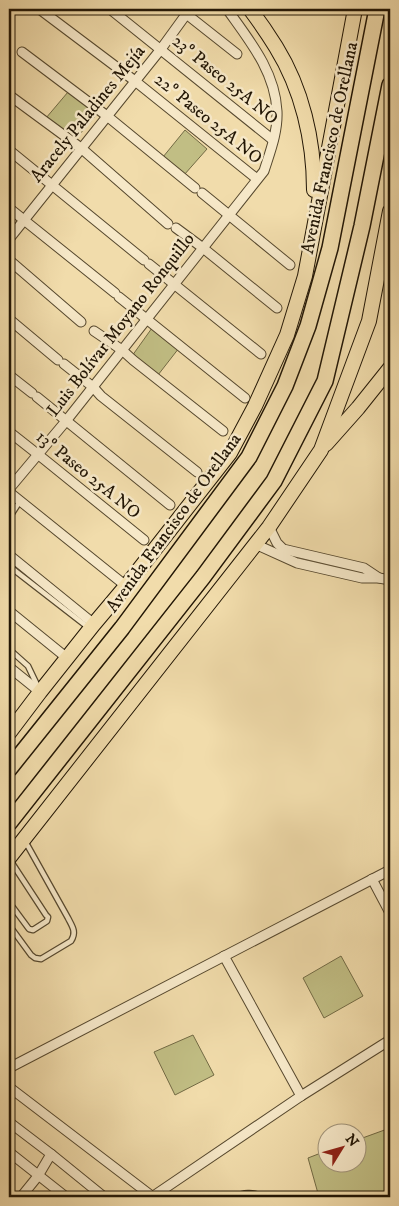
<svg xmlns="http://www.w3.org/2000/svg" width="399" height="1206" font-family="'IM FELL DW Pica',serif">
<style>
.green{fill:#c1be84;stroke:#726a44}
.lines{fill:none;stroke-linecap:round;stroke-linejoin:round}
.lane-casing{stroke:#56482e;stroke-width:7}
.street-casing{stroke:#56482e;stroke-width:11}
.primary-casing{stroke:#221605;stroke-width:16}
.highway-casing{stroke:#221605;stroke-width:18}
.lane{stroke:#f6e8c8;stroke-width:4.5}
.street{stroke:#f6e8c8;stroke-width:9}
.primary{stroke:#f1dcab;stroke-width:14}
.highway{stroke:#f1dcab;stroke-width:15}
.labels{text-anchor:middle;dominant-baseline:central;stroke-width:5;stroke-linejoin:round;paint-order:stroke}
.street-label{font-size:18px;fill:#221605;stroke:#f6e8c8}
</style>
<rect width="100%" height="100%" fill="#f1dcab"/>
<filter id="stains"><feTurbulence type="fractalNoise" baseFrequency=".004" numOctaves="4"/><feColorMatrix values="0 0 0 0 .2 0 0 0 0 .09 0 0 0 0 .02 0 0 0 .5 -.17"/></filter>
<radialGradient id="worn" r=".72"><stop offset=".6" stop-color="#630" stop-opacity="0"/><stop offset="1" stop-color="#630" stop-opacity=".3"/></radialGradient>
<g class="green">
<path d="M68,92L97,114L75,140L46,118Z"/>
<path d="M185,130L207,149L184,175L163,157Z"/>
<path d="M152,328L179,348L158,375L132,356Z"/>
<path d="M341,956L363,996L324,1018L303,978Z"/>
<path d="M193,1035L214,1075L175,1095L154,1052Z"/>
<path d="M390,1128V1197H319L308,1158L326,1151V1164H356L357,1140Z"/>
</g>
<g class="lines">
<g class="lane-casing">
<g id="lane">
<path d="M9,518L20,501"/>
<path d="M9,566L89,628"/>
<path d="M9,649L28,666L39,689"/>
<path d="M9,902L29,929L33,930L47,921L48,917L46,915L10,860"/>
<path d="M9,925L31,955L35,958L41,959L71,941C77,932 72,926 68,918L25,841"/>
<path d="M232,1197C243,1193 253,1191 263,1197"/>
</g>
</g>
<g class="street-casing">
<g id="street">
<path d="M110,9L273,140"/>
<path d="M180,9L237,54"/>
<path d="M42,11L135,81L257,179"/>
<path d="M22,52L107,116L195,188"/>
<path d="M9,95L81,148L168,224"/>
<path d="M9,150L144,260"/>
<path d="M202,193L290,265"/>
<path d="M9,208L115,293"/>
<path d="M176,228L203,248L277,308"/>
<path d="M9,239L161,49L190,9"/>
<path d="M9,260L81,322"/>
<path d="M149,264L261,354"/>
<path d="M119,297L245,398"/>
<path d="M9,319L58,360"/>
<path d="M94,331L122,350L133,360L223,431"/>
<path d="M64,364L93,387L101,396L197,472"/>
<path d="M9,375L32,393"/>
<path d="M37,397L170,505"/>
<path d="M12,434L45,460L144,540"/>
<path d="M9,489L66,421L264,171C270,152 278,132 277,111C275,71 249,40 227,9"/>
<path d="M9,492L126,586"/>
<path d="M269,527L277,543L283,549L364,568L379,578"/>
<path d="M255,544L297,563L362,578H379L390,580"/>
<path d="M9,555L94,624"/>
<path d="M9,611L67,658"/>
<path d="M9,667L40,692"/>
<path d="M372,879L390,913"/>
<path d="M224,956L301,1096"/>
<path d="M9,1068L390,870"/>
<path d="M9,1087L153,1197"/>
<path d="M9,1122L51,1154L104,1197"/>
<path d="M9,1152L66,1197"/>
<path d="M21,1197L38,1176L51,1154"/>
<path d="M152,1197L301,1096L390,1040"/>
</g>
</g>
<g class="primary-casing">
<g id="primary">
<path d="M250,9C259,21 268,34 276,47C302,89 314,140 314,190"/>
<path d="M326,444L358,408L390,368"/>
<path d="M9,733L40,692L94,624L126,586L230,453L255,406L287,335L305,276L355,9"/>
<path d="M9,858L269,527L321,450L369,321L390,211"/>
</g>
</g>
<g class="highway-casing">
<g id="highway">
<path d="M9,769L122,628L249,457L285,386L308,326L330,248L377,9"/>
<path d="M9,823L203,577L274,481L325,381L362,226L390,85"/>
</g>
</g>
<use href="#lane" class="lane"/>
<use href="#street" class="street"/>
<use href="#primary" class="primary"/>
<use href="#highway" class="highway"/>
</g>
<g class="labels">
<g class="street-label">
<text transform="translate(225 80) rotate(39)">23º Paseo 25A NO</text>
<text transform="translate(88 114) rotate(-51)">Aracely Paladines Mejía</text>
<text transform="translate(208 119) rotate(39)">22º Paseo 25A NO</text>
<text transform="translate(330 148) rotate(-78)">Avenida Francisco de Orellana</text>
<text transform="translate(121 325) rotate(-52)">Luis Bolívar Moyano Ronquillo</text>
<text transform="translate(88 475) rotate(39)">13º Paseo 25A NO</text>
<text transform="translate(174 523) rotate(-54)">Avenida Francisco de Orellana</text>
</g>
</g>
<rect width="399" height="1206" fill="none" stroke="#f1dcab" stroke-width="30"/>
<rect x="10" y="10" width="379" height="1186" fill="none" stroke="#221605" stroke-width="2.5"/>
<rect x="15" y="15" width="369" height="1176" fill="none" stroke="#221605"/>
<g transform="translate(342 1148) rotate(53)"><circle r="24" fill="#f6e8c8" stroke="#a1947a"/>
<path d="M0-4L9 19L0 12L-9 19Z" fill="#8f2418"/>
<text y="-8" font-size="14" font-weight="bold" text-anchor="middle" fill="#221605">N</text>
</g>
<rect width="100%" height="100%" filter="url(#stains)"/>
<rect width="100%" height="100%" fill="url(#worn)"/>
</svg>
